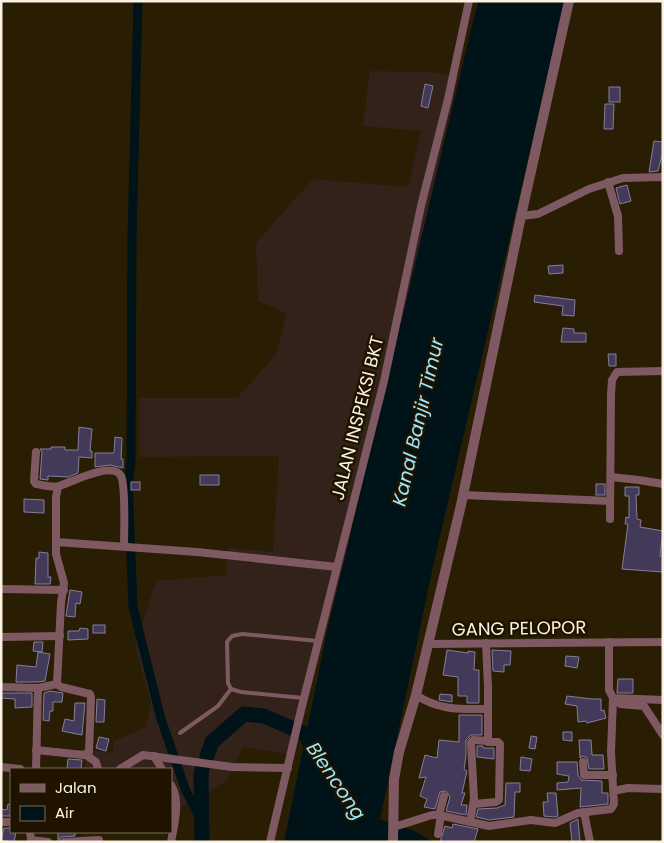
<svg xmlns="http://www.w3.org/2000/svg" width="664" height="843" font-family="Poppins,sans-serif">
<style>
.industrial{fill:#33221a}
.water{fill:#001319}
.lines{fill:none;stroke-linecap:round;stroke-linejoin:round}
.canal{stroke:#001319;stroke-width:9}
.river{stroke:#001319;stroke-width:15}
.building{fill:#433a5a;stroke:#857e9b}
.service{stroke:#7f5961;stroke-width:4}
.minor{stroke:#7f5961;stroke-width:8}
.tertiary{stroke:#7f5961;stroke-width:10}
.labels{text-anchor:middle;dominant-baseline:central;stroke-width:5;stroke-linejoin:round;paint-order:stroke}
.street-label{font-size:18px;fill:#faf2e2;stroke:#1f1300}
.water-label{font-size:19px;font-style:italic;fill:#98e9fe;stroke:#1f1300}
</style>
<rect width="100%" height="100%" fill="#291d03"/>
<path class="industrial" d="M370,71L430,72L458,76L388,391L294,755L243,747L227,780L192,803L171,809V769H85L84,750L113,753L114,741L146,727L151,704L135,645L156,581L226,575L228,548L273,552L279,456L139,457V398H237L277,353L286,314L258,300L256,243L313,179L408,187L421,131L363,126Z"/>
<path class="water" d="M478,1H565L433,566L380,819L414,831L433,842H284L326,636Z"/>
<g class="lines">
<path class="canal" d="M138,1L132,238L131,463L128,483L133,607L161,719L186,791L200,818"/>
<g class="river">
<path d="M207,756L212,742L244,714L264,716L305,734L316,753"/>
<path d="M202,842L201,775L202,770"/>
</g>
</g>
<g class="building">
<path d="M425,84L433,86L428,108L421,106Z"/>
<rect x="609" y="87" width="11" height="15"/>
<path d="M605,104H614L613,129H604Z"/>
<path d="M654,141L663,142V151L658,171L649,172Z"/>
<path d="M627,185L631,201L620,204L616,188Z"/>
<path d="M563,265V273L549,274L548,266Z"/>
<path d="M535,295L575,300L574,316L562,315L563,306L534,302Z"/>
<path d="M563,328L574,329V333H586V342H561Z"/>
<path d="M608,354H616V366H609Z"/>
<path d="M79,427L92,429L90,451H92V458L79,457L78,473L68,477L48,476V480L40,479L42,452L40,449H51V447H65V450H78Z"/>
<path d="M115,437L122,438L121,459H123V468L110,465L95,467V453H114Z"/>
<rect x="200" y="475" width="19" height="10"/>
<rect x="131" y="482" width="9" height="8"/>
<rect x="596" y="484" width="9" height="11"/>
<path d="M625,487H639V495H636L637,519L641,520L640,527L663,531L660,556H663V572L622,569L628,524H625L626,517L629,518V496H625Z"/>
<path d="M24,499L44,500V513L24,512Z"/>
<path d="M39,552L48,553V577H51L50,584H35L36,558H39Z"/>
<path d="M70,590L82,592L80,604L76,603L75,617L66,616Z"/>
<rect x="93" y="625" width="12" height="8"/>
<path d="M80,628L88,629V639L68,640V631H79Z"/>
<path d="M34,642H43L42,652L33,651Z"/>
<path d="M447,650L468,653V651L475,652L474,670H479V703H467V696H458V677L443,675Z"/>
<path d="M492,650L511,651L510,665H504V672L493,671Z"/>
<path d="M38,652L50,654L45,681L37,682H16L17,665L36,667Z"/>
<path d="M566,656L579,657L577,668L565,666Z"/>
<path d="M618,679H633V693H617Z"/>
<path d="M50,691L63,693L62,702H53V711H50L49,721L43,720L44,693Z"/>
<path d="M1,693H32V707L15,708V699L1,698Z"/>
<path d="M440,694L452,695V702L439,700Z"/>
<path d="M567,696L592,699H601V711L604,710L606,718L587,723L586,721L578,722L577,706L565,704Z"/>
<path d="M97,699L105,700L104,722H96Z"/>
<path d="M75,703H85L82,735L62,731L65,719L74,721Z"/>
<path d="M459,715H482V735H471L466,740V756L464,769L467,771L462,793H465L461,805H467L466,815L446,811L450,797L446,791L440,792L435,809L424,807L427,799L420,796L426,777L419,778L425,755L437,758L439,740L459,742Z"/>
<path d="M563,732H572V741L563,740Z"/>
<path d="M531,736L537,737L535,749L529,748Z"/>
<path d="M99,737L109,739L106,751L96,748Z"/>
<path d="M579,740H591L592,755H603L604,769H589L587,758L583,756L580,758Z"/>
<path d="M477,746H483V748H494V759L477,757Z"/>
<path d="M521,757L532,759L530,771L520,770Z"/>
<path d="M68,759L82,760L81,769H67Z"/>
<path d="M557,762H577L578,775L581,780L602,781V793H608V804L580,807L581,788L557,790V783L568,782L569,776L557,774Z"/>
<path d="M506,783H520V792H515L514,817L489,820L476,817L478,809L497,808L505,805Z"/>
<path d="M547,793H556L558,816L554,817L544,816L543,802H548Z"/>
<path d="M8,804L11,805V816H1V809L7,810Z"/>
<path d="M578,819L580,842H572L570,823Z"/>
<path d="M453,824L478,829L474,842H440L445,826L452,828Z"/>
<path d="M4,828H11V832H16L14,842L1,840Z"/>
<path d="M58,832H75V836L61,837L58,842Z"/>
</g>
<g class="lines">
<g class="service">
<path d="M231,689L241,692L303,698"/>
<path d="M180,733L218,706L231,689L228,683L227,642L232,636L242,634L318,641"/>
</g>
<g class="minor">
<path d="M608,182L618,216L619,251"/>
<path d="M521,216L538,214L589,189L623,178L663,177"/>
<path d="M36,452L34,481L36,484C43,485 53,488 59,486C70,483 113,460 121,476C126,487 124,532 124,546"/>
<path d="M611,477L639,480L663,484"/>
<path d="M463,495L610,501"/>
<path d="M610,519L611,395L612,380L617,372L663,371"/>
<path d="M56,542L197,552L337,567"/>
<path d="M1,589L64,590"/>
<path d="M1,637L60,636"/>
<path d="M609,642V690L613,698L663,700"/>
<path d="M429,644L663,642"/>
<path d="M1,687L38,688L57,684L61,603L64,583L56,554V497L58,487"/>
<path d="M416,695C440,711 461,709 488,709"/>
<path d="M617,699L620,704L644,706L663,735"/>
<path d="M36,750L84,755L89,752L91,698L90,694L61,687L57,684"/>
<path d="M86,755L96,762L98,769"/>
<path d="M154,756L162,769"/>
<path d="M583,762L584,775H613"/>
<path d="M1,767L20,769"/>
<path d="M36,769L38,688"/>
<path d="M120,769L143,755L232,767L288,768"/>
<path d="M171,785C181,801 174,825 171,842"/>
<path d="M618,790L628,788L663,789"/>
<path d="M474,804L496,802L499,800L500,744L498,742H488V687L486,643"/>
<path d="M584,812L590,842"/>
<path d="M439,815L444,796"/>
<path d="M1,822H11"/>
<path d="M470,822L474,799L471,742L473,740L488,741"/>
<path d="M394,827L432,815H439L489,826L531,820L555,823L578,813L611,809L614,804L611,752L613,698"/>
<path d="M30,832L31,840L48,842"/>
<path d="M438,834L441,815"/>
<path d="M64,842L99,840"/>
<path d="M270,842L301,710L384,381L421,206L448,99L469,1"/>
</g>
<path class="tertiary" d="M393,842L394,779L399,752L416,695L461,505L521,216L569,1"/>
</g>
<g class="labels">
<g class="street-label">
<text transform="translate(357 418) rotate(-76)">JALAN INSPEKSI BKT</text>
<text transform="translate(519 628) rotate(-1)">GANG PELOPOR</text>
</g>
<g class="water-label">
<text transform="translate(418 422) rotate(-77)">Kanal Banjir Timur</text>
<text transform="translate(336 781) rotate(56)">Blencong</text>
</g>
</g>
<rect width="664" height="843" fill="none" stroke="#faf2e2" stroke-width="5"/>
<rect x="10" y="768" width="162" height="65" fill="#1f1300" stroke="#776c5a"/>
<rect x="20" y="784" width="25" height="8" fill="#7f5961" stroke="#776c5a"/>
<text x="55" y="793" font-size="15" fill="#faf2e2">Jalan</text>
<rect x="20" y="806" width="25" height="15" fill="#001319" stroke="#776c5a"/>
<text x="55" y="818" font-size="15" fill="#faf2e2">Air</text>
</svg>
